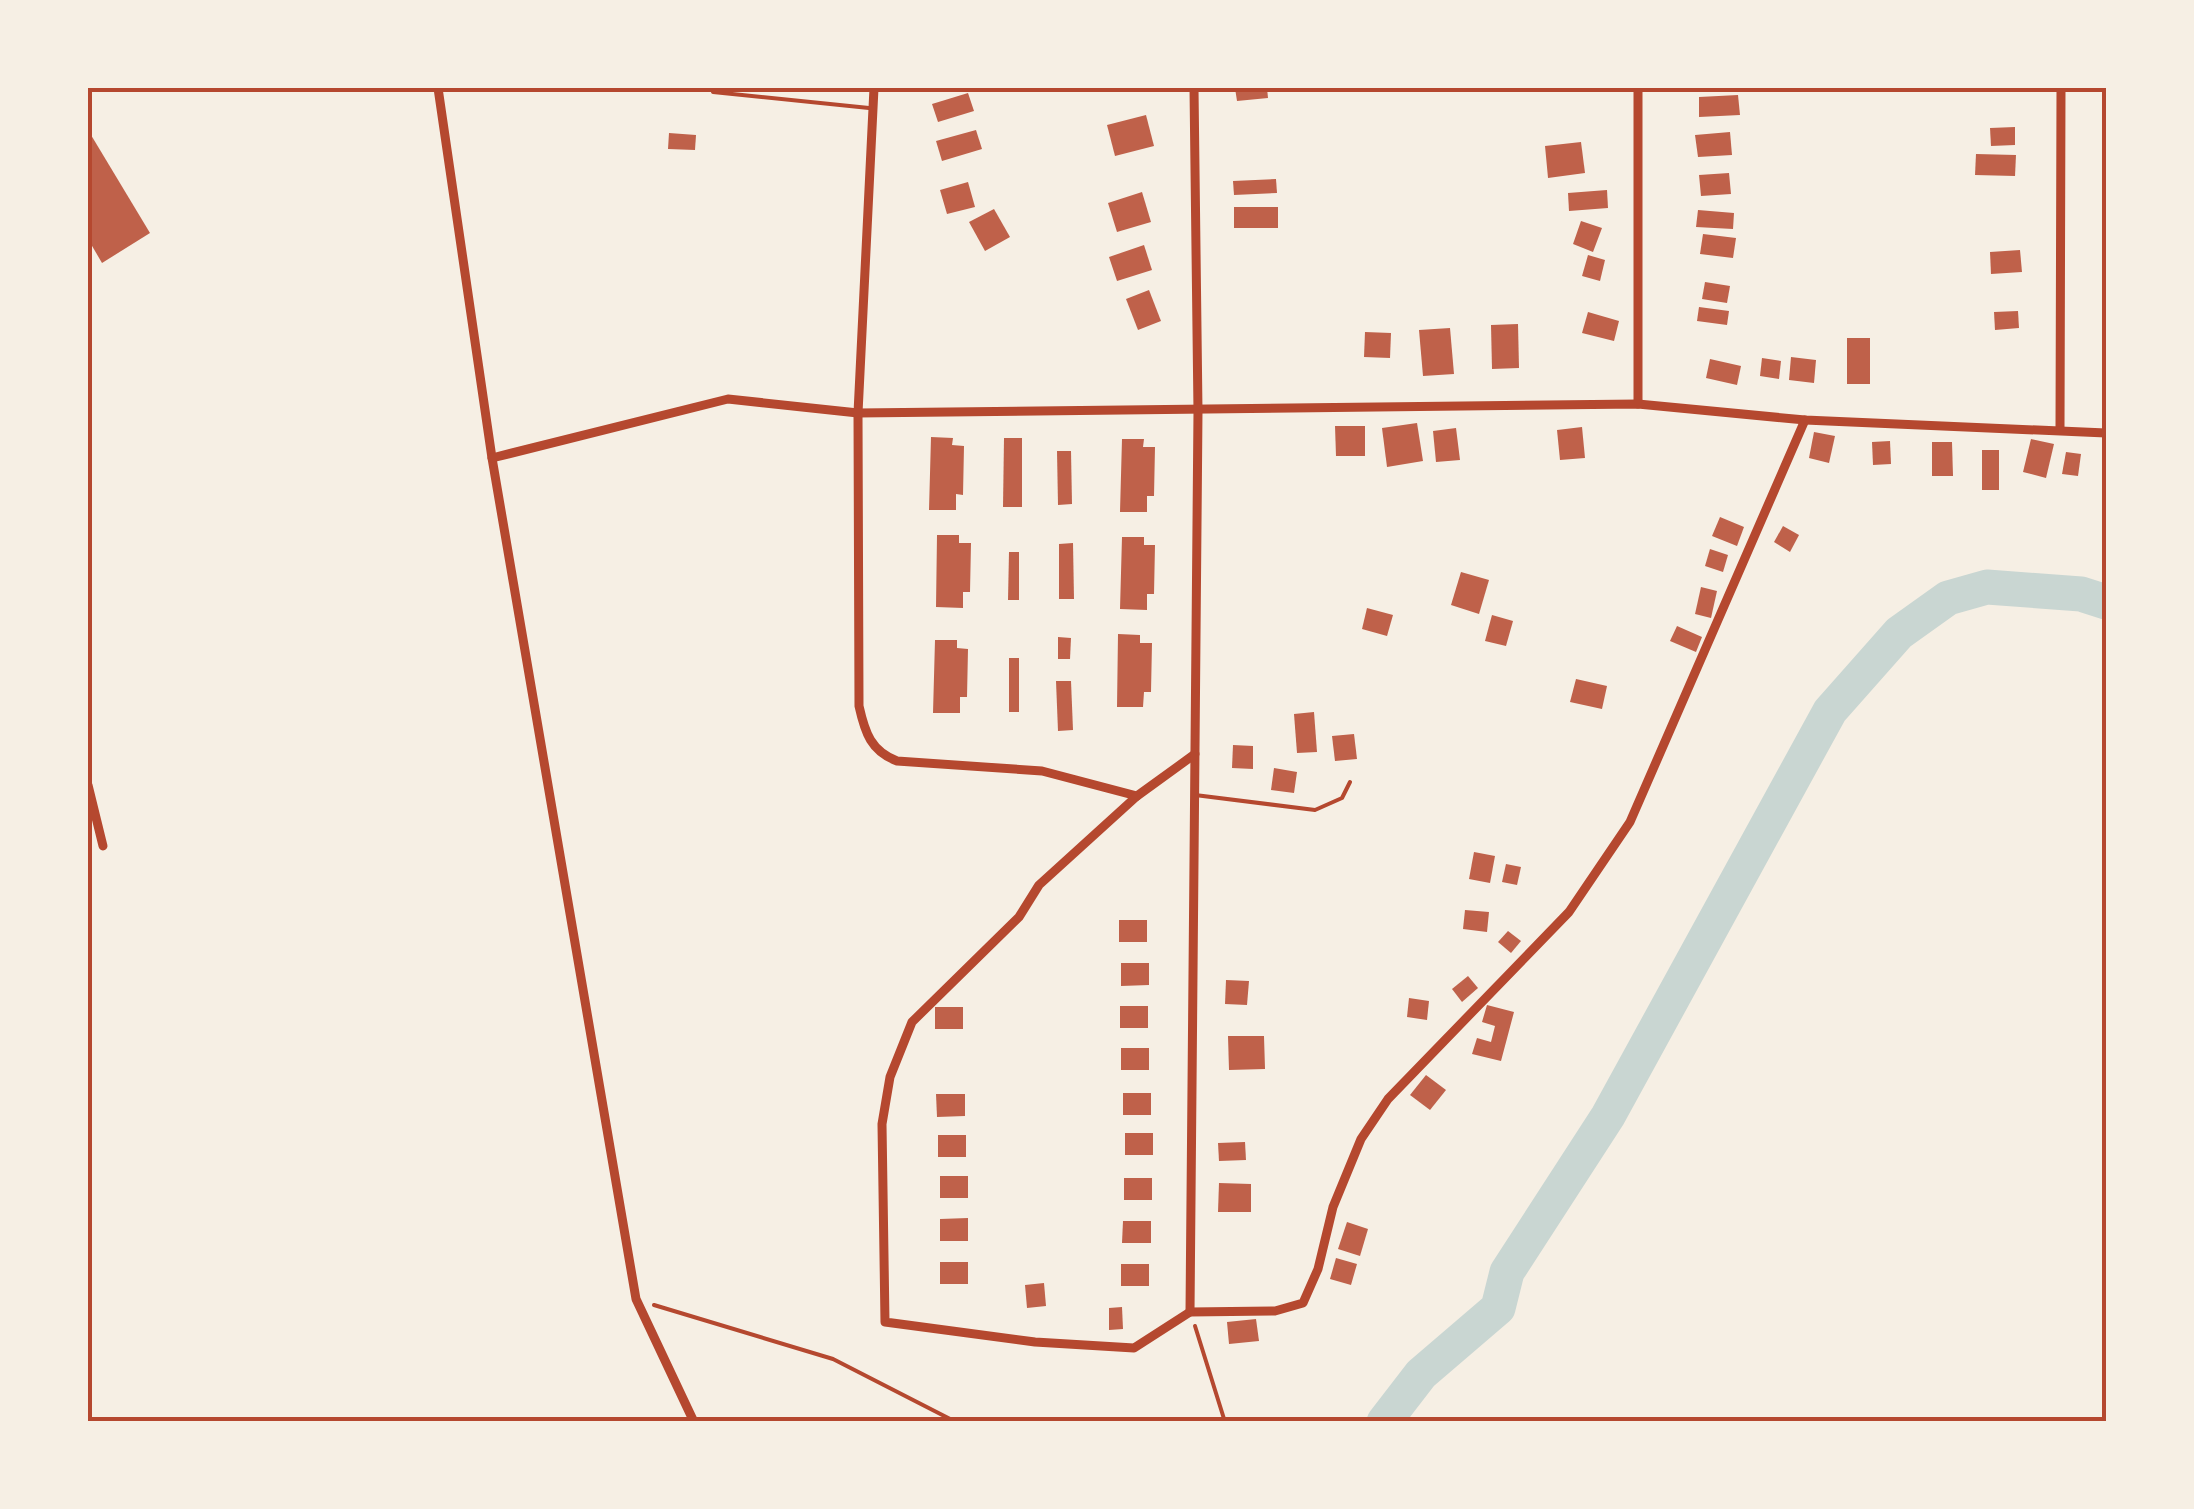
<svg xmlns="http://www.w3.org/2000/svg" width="2194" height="1509" font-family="Literata,serif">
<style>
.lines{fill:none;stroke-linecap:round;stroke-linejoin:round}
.river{stroke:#c9d6d2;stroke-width:35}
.building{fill:#bf614a}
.path{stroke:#b5482f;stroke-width:4}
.service{stroke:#b5482f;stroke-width:4}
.minor{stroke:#b5482f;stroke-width:9}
.neatline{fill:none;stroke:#b5482f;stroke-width:4}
</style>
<rect width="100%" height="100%" fill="#f6efe4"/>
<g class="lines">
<path class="river" d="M1384,1422L1421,1374L1498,1308L1507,1272L1608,1116L1830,711L1899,633L1948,598L1987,587L2081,594L2106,602"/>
</g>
<g class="building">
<path d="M1235,88H1267L1268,98L1237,101Z"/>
<path d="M968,93L974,111L938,122L932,104Z"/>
<path d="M1738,95L1740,115L1699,117V97Z"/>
<path d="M1146,115L1154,146L1115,156L1107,125Z"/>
<path d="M2015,127V145L1991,146L1990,128Z"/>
<path d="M88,130L150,233L102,263L88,239Z"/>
<path d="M976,130L982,149L942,161L936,141Z"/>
<path d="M1730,132L1732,155L1698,157L1695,135Z"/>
<path d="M669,133L696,135L695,150L668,149Z"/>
<path d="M1581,142L1585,173L1548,178L1545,146Z"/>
<path d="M1976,154L2016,155L2015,176L1975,175Z"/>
<path d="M1729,173L1731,194L1701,196L1699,175Z"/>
<path d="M1276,179L1277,193L1234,195L1233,181Z"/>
<path d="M968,182L975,207L947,214L940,190Z"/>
<path d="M1607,190L1608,208L1569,211L1568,193Z"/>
<path d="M1142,192L1151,222L1117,232L1108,203Z"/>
<rect x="1234" y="207" width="44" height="21"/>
<path d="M994,209L1010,237L985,251L969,222Z"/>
<path d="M1698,210L1734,213L1733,229L1696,227Z"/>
<path d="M1581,221L1602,228L1593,252L1573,244Z"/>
<path d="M1703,234L1736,238L1733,258L1700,254Z"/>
<path d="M1144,245L1152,270L1117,281L1109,257Z"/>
<path d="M2020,250L2022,272L1991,274L1990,252Z"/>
<path d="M1588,255L1605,260L1600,281L1582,276Z"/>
<path d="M1705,282L1730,286L1727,303L1702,299Z"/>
<path d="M1149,290L1161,321L1138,330L1126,299Z"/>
<path d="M1699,307L1729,311L1727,325L1697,321Z"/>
<path d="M2018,311L2019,328L1995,330L1994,312Z"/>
<path d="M1588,312L1619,321L1614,341L1582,333Z"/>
<path d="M1518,324L1519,368L1492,369L1491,325Z"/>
<path d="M1450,328L1454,374L1423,376L1419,330Z"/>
<path d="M1365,332L1391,333L1390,358L1364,357Z"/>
<rect x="1847" y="338" width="23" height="46"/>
<path d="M1791,357L1816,360L1814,383L1789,380Z"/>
<path d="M1762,358L1781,361L1779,379L1760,376Z"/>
<path d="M1710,359L1741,366L1737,385L1706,378Z"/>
<path d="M1417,423L1423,461L1387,467L1382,428Z"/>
<path d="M1335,426H1365V456H1336Z"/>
<path d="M1582,427L1585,458L1560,460L1557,430Z"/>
<path d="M1456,428L1460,460L1436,462L1433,431Z"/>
<path d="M1814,432L1835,436L1829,463L1809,458Z"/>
<path d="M931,437L953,438L952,445L964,446L963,495L956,494V510H929Z"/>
<path d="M1004,438H1022V507H1003Z"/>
<path d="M1122,439H1144L1143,447H1155L1154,496H1147V512H1120Z"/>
<path d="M2031,439L2054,444L2046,478L2023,472Z"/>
<path d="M1890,441L1891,464L1873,465L1872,442Z"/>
<path d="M1932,442H1952L1953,476H1932Z"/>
<rect x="1982" y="450" width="17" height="40"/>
<path d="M1057,451H1071L1072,504L1058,505Z"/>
<path d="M2066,452L2081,454L2078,476L2062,474Z"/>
<path d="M1720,517L1744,527L1737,546L1712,536Z"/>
<path d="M1783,526L1799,535L1790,552L1774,542Z"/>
<path d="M937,535H959V543H971L970,592H963V608L936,607Z"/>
<path d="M1122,537H1144V545H1155L1154,594H1147V610L1120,609Z"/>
<path d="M1073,543L1074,599H1059V544Z"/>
<path d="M1710,549L1728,555L1723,572L1705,566Z"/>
<path d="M1009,552H1019V600H1008Z"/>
<path d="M1461,572L1489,580L1479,614L1451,605Z"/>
<path d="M1701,587L1717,591L1711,618L1695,614Z"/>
<path d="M1367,608L1393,615L1387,636L1362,629Z"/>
<path d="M1492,615L1513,621L1506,646L1485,641Z"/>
<path d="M1677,626L1702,637L1696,652L1670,641Z"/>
<path d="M1118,634L1140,635V643H1152L1151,692H1144L1143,707H1117Z"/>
<path d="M1058,637L1071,638L1070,659H1058Z"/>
<path d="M935,640H957V648L968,649L967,697H960V713H933Z"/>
<rect x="1009" y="658" width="10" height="54"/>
<path d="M1576,679L1607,686L1602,709L1570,702Z"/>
<path d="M1056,681H1071L1073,730L1058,731Z"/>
<path d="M1314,712L1317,752L1297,753L1294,714Z"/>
<path d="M1354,734L1357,759L1335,761L1332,736Z"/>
<path d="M1233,745L1253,746V769L1232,768Z"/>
<path d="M1274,768L1297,772L1294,793L1271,790Z"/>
<path d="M1474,852L1495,856L1490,883L1469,879Z"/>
<path d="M1506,864L1521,867L1517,885L1502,882Z"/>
<path d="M1465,910L1489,912L1487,932L1463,929Z"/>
<rect x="1119" y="920" width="28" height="22"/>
<path d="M1508,931L1521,941L1511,953L1498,942Z"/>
<path d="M1121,963H1149V985L1121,986Z"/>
<path d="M1468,976L1478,988L1462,1002L1452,989Z"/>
<path d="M1226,980L1249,981L1247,1005L1225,1004Z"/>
<path d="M1409,998L1429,1001L1427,1020L1407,1017Z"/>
<path d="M1487,1005L1514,1012L1501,1061L1472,1054L1477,1038L1491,1042L1495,1026L1482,1022Z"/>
<rect x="1120" y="1006" width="28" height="22"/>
<rect x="935" y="1007" width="28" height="22"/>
<path d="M1228,1036H1264L1265,1069L1229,1070Z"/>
<rect x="1121" y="1048" width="28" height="22"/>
<path d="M1426,1075L1446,1090L1430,1110L1410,1095Z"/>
<rect x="1123" y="1093" width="28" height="22"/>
<path d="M936,1094H965V1116L937,1117Z"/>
<rect x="1125" y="1133" width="28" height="22"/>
<rect x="938" y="1135" width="28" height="22"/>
<path d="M1245,1142L1246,1160L1219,1161L1218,1143Z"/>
<rect x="940" y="1176" width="28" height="22"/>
<rect x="1124" y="1178" width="28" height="22"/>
<path d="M1219,1183L1251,1184V1212H1218Z"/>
<path d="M968,1218V1241H940V1219Z"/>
<path d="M1123,1221H1151V1243H1122Z"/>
<path d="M1347,1222L1368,1229L1360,1256L1338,1249Z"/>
<path d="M1336,1258L1357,1264L1351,1285L1330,1279Z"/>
<rect x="940" y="1262" width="28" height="22"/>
<rect x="1121" y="1264" width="28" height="22"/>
<path d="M1044,1283L1046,1306L1027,1308L1025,1285Z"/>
<path d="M1122,1307L1123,1329L1109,1330V1308Z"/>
<path d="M1256,1319L1259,1341L1229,1344L1227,1322Z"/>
</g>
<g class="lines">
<g class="path">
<path d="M654,1305L833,1359L956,1422"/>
<path d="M1195,1326L1225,1422"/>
</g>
<g class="service">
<path d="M712,88L713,92L869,108"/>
<path d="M1195,795L1315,810L1342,798L1350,782"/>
</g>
<g class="minor">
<path d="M438,88L492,458L636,1299L694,1422"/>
<path d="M874,88L858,413L859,706C865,733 871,751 897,761L1042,771L1137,796L1195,754"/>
<path d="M1638,88V404"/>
<path d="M2060,428L2061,88"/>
<path d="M492,458L728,399L858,413L1638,404L1805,420L2106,433"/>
<path d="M88,785L103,846"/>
<path d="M1137,796L1039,885L1019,917L912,1022L890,1077L882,1124L885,1322L1035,1342L1134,1348L1190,1312L1275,1311L1303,1303L1318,1269L1333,1207L1361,1139L1388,1099L1569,912L1630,822L1805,420"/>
<path d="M1190,1312L1198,411L1194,88"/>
</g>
</g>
<rect width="2194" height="1509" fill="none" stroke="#f6efe4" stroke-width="180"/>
<rect x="90" y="90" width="2014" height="1329" class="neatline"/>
</svg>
